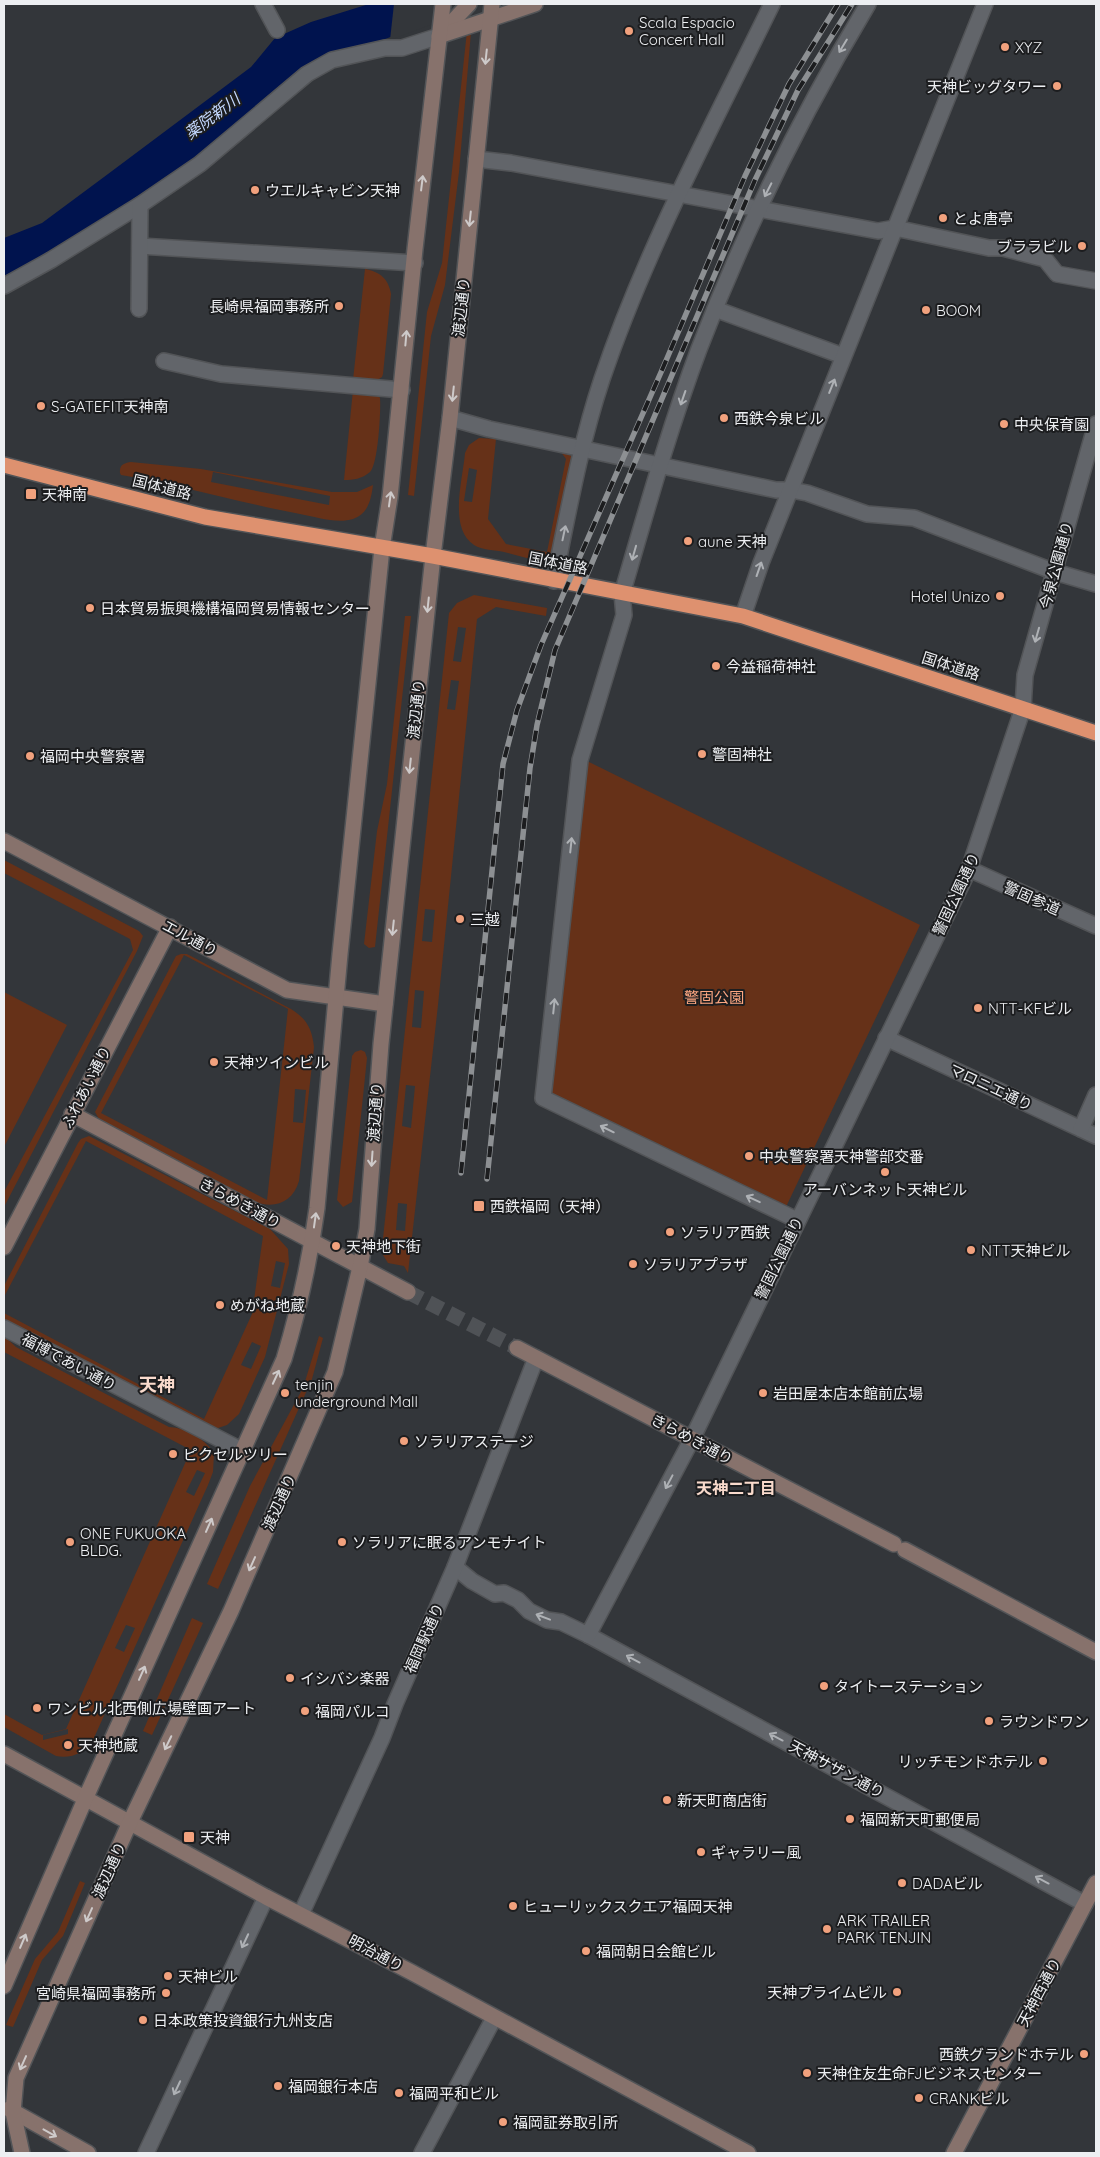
<svg xmlns="http://www.w3.org/2000/svg" width="1100" height="2157" font-family="Quicksand,'Noto Sans JP',sans-serif">
<style>
.green{fill:#663118;fill-rule:evenodd}
.water{fill:#00134e}
.pier{fill:#33363a}
.lines{fill:none;stroke-linecap:round;stroke-linejoin:round}
.secondary-tunnel{stroke:#4f5256;stroke-width:15;stroke-dasharray:15 8;stroke-linecap:butt}
.street-casing{stroke:#525457;stroke-width:18}
.secondary-casing{stroke:#525457;stroke-width:18}
.highway-casing{stroke:#525457;stroke-width:18}
.street{stroke:#62656a;stroke-width:15}
.secondary{stroke:#87726c;stroke-width:15}
.highway{stroke:#de916f;stroke-width:15}
.rail-casing{stroke:#8d9093;stroke-width:5.5}
.rail{stroke:#1c1d1f;stroke-width:4;stroke-dasharray:11;stroke-linecap:butt}
.oneway{stroke:#aeb1b5}
.oneway2{stroke:#cecaca}
.poi-dot{fill:#f1a17d;stroke:#1c1d1f;stroke-width:2}
.labels{text-anchor:middle;dominant-baseline:central;stroke-width:4;stroke-linejoin:round;paint-order:stroke}
.poi-label{font-size:15px;fill:#edeff2;stroke:#1c1d1f;text-anchor:start}
.street-label{font-size:15px;fill:#edeff2;stroke:#1c1d1f}
.park-label{font-size:15px;fill:#fca681;stroke:#1c1d1f}
.water-label{font-size:16px;font-style:italic;fill:#c5d9ff;stroke:#1c1d1f}
.neighbourhood-label{font-size:16px;font-weight:bold;fill:#f9dacc;stroke:#1c1d1f}
.quarter-label{font-size:18px;font-weight:bold;fill:#f9dacc;stroke:#1c1d1f}
</style>
<rect width="100%" height="100%" fill="#33363a"/>
<g class="green">
<path d="M467,31L471,32L459,172L445,285L431,336L414,496L408,495L427,312L442,263Z"/>
<path d="M365,269C380,272 388,278 391,294L383,374L382,377L374,382L353,380Z"/>
<path d="M353,390L376,393L380,398C381,411 378,464 370,472C362,479 353,480 344,480Z"/>
<path d="M479,438L496,439L488,519L506,544L547,552L566,459L561,452L569,454L573,458L555,549L546,558C534,562 517,555 504,552C495,550 482,550 474,545C448,528 463,479 465,453L469,445ZM469,468L477,470L472,502L464,501Z"/>
<path d="M131,462L201,469L332,492H357L373,485C371,500 368,514 353,519C337,524 316,517 300,514C240,503 182,485 121,475L120,473C119,464 125,463 131,462ZM213,472L330,496L329,505L211,482Z"/>
<path d="M474,595L547,608L546,616L496,607L477,619L438,1005L408,1273L404,1266L388,1263L383,1255L382,1248L449,613L457,603ZM458,627L466,628L461,662L453,661ZM451,680L459,681L455,710L447,709ZM425,909L435,910L432,942L422,941ZM415,990L424,991L421,1028L412,1027ZM406,1085L415,1086L411,1128L402,1126ZM398,1203L407,1204L405,1231L396,1230Z"/>
<path d="M405,616H411L375,947L369,948L364,944L377,831L387,784Z"/>
<path d="M587,761L920,925L785,1209L547,1094Z"/>
<path d="M4,860L139,931L143,936L137,951L4,1207V1192L133,950L130,939L4,873Z"/>
<path d="M181,954H187L291,1009C307,1019 312,1029 314,1047L299,1181C293,1202 275,1209 256,1202L99,1119L95,1112L176,956ZM184,955L288,1009L267,1200L101,1113ZM295,1089L306,1090L303,1123L293,1122Z"/>
<path d="M4,992L67,1025L4,1147Z"/>
<path d="M361,1050L365,1052L367,1058L352,1202L343,1207L337,1200L352,1056L355,1052Z"/>
<path d="M89,1136L270,1229L288,1249L289,1264L265,1357L239,1414L227,1425L218,1428L206,1426L4,1320V1313L204,1419L252,1314L263,1236L86,1141L4,1297V1286L78,1143L81,1139ZM276,1261L285,1263L280,1288L271,1286ZM252,1342L261,1346L251,1369L241,1365Z"/>
<path d="M4,1336L16,1347L169,1427C188,1428 203,1438 214,1453L213,1472L208,1485L93,1740C85,1753 71,1759 56,1756L4,1727V1714L42,1735L66,1729L191,1450L4,1352ZM197,1470L205,1473L194,1496L186,1492ZM126,1625L135,1628L124,1652L115,1648ZM68,1729V1734L43,1740V1735Z"/>
<path d="M319,1336L323,1338L312,1379L218,1589L207,1584L250,1486L303,1388Z"/>
<path d="M192,1618L203,1623L152,1735L143,1731Z"/>
<path d="M80,1881L85,1883L63,1936L42,1960L13,2027L6,2025L35,1959L58,1932Z"/>
</g>
<path class="water" d="M369,4H480L385,39L321,58L190,163L50,255L4,277V238L42,223L104,177L251,67L275,38L311,22Z"/>
<path class="pier" d="M394,4H483L481,6L390,40Z"/>
<g class="lines">
<path class="secondary-tunnel" d="M408,1292L517,1348"/>
<g class="street-casing">
<g id="street">
<path d="M263,4L277,30"/>
<path d="M476,159L511,163L878,231L895,228L989,248H1003L1045,259L1057,274L1096,281"/>
<path d="M140,246L415,263"/>
<path d="M4,286L51,260L140,205L200,164L307,74L332,60L385,48H402L439,36"/>
<path d="M139,309L140,205"/>
<path d="M715,309L843,356"/>
<path d="M164,361L221,374L402,390"/>
<path d="M450,418L489,429L776,490H791L807,493L867,514L914,518L1055,572L1096,584"/>
<path d="M554,581C568,513 580,445 602,379C646,249 712,127 772,4"/>
<path d="M743,616L761,563L985,4"/>
<path d="M969,869L1096,926"/>
<path d="M886,1038L1096,1136"/>
<path d="M1081,1129L1096,1095"/>
<path d="M797,1220L543,1098L580,760L624,615L622,594C646,512 669,429 699,349C745,229 802,114 868,4"/>
<path d="M4,1328L241,1450"/>
<path d="M455,1567L472,1581L495,1594L504,1593L518,1600L529,1611L547,1620L561,1622L588,1635L1085,1904"/>
<path d="M588,1635L692,1439L969,869L1023,708L1025,675L1096,424"/>
<path d="M301,1914L382,1738L395,1704L455,1567L536,1358"/>
<path d="M146,2153L266,1897"/>
<path d="M422,2153L494,2018"/>
</g>
</g>
<g class="secondary-casing">
<g id="secondary">
<path d="M440,35L469,4"/>
<path d="M439,36L535,4"/>
<path d="M4,841L287,990L385,1004"/>
<path d="M72,1114L408,1292"/>
<path d="M4,1247L170,927"/>
<path d="M517,1348L894,1544"/>
<path d="M905,1550L1096,1652"/>
<path d="M4,1754L266,1897L411,1972L748,2153"/>
<path d="M4,1986L86,1797L284,1359C299,1309 310,1260 317,1208L340,954L382,548L390,497L415,249L443,4"/>
<path d="M9,2109L88,2153"/>
<path d="M22,2153L13,2112L16,2078L130,1822L231,1611L335,1372L360,1267L367,1229L381,1044L433,556L450,418L492,4"/>
<path d="M954,2153L1096,1883"/>
</g>
</g>
<g class="highway-casing">
<path id="highway" d="M4,465L205,517L433,556L743,616L1096,733"/>
</g>
<use href="#street" class="street"/>
<use href="#secondary" class="secondary"/>
<use href="#highway" class="highway"/>
<g class="rail-casing">
<g id="rail">
<path d="M461,1173L503,764L517,710L541,645L662,370L745,176L789,84L838,4"/>
<path d="M487,1179L530,768L537,725L555,650L755,180L798,90L852,4"/>
</g>
</g>
<use href="#rail" class="rail"/>
</g>
<defs><path id="oneway-shaft" d="M-6 0H5M1.5-3L5.5 0L1.5 3" fill="none" stroke-width="1.6" stroke-linecap="round" stroke-linejoin="round" transform="scale(1.25)"/></defs>
<g class="oneway">
<use href="#oneway-shaft" transform="translate(843 46) rotate(121)"/>
<use href="#oneway-shaft" transform="translate(768 190) rotate(117)"/>
<use href="#oneway-shaft" transform="translate(832 386) rotate(-68)"/>
<use href="#oneway-shaft" transform="translate(683 398) rotate(109)"/>
<use href="#oneway-shaft" transform="translate(564 533) rotate(-78)"/>
<use href="#oneway-shaft" transform="translate(634 553) rotate(106)"/>
<use href="#oneway-shaft" transform="translate(759 569) rotate(-71)"/>
<use href="#oneway-shaft" transform="translate(1037 635) rotate(106)"/>
<use href="#oneway-shaft" transform="translate(571 845) rotate(-84)"/>
<use href="#oneway-shaft" transform="translate(554 1006) rotate(-84)"/>
<use href="#oneway-shaft" transform="translate(607 1129) rotate(-154)"/>
<use href="#oneway-shaft" transform="translate(753 1199) rotate(-155)"/>
<use href="#oneway-shaft" transform="translate(669 1482) rotate(118)"/>
<use href="#oneway-shaft" transform="translate(543 1617) rotate(-159)"/>
<use href="#oneway-shaft" transform="translate(633 1659) rotate(-152)"/>
<use href="#oneway-shaft" transform="translate(776 1737) rotate(-152)"/>
<use href="#oneway-shaft" transform="translate(1042 1880) rotate(-152)"/>
<use href="#oneway-shaft" transform="translate(245 1941) rotate(115)"/>
<use href="#oneway-shaft" transform="translate(177 2088) rotate(115)"/>
</g>
<g class="oneway2">
<use href="#oneway-shaft" transform="translate(486 57) rotate(96)"/>
<use href="#oneway-shaft" transform="translate(422 183) rotate(-83)"/>
<use href="#oneway-shaft" transform="translate(470 219) rotate(96)"/>
<use href="#oneway-shaft" transform="translate(406 338) rotate(-85)"/>
<use href="#oneway-shaft" transform="translate(453 394) rotate(96)"/>
<use href="#oneway-shaft" transform="translate(390 499) rotate(-82)"/>
<use href="#oneway-shaft" transform="translate(428 605) rotate(96)"/>
<use href="#oneway-shaft" transform="translate(410 766) rotate(96)"/>
<use href="#oneway-shaft" transform="translate(393 928) rotate(96)"/>
<use href="#oneway-shaft" transform="translate(372 1159) rotate(94)"/>
<use href="#oneway-shaft" transform="translate(315 1220) rotate(-82)"/>
<use href="#oneway-shaft" transform="translate(276 1377) rotate(-65)"/>
<use href="#oneway-shaft" transform="translate(209 1525) rotate(-66)"/>
<use href="#oneway-shaft" transform="translate(252 1564) rotate(114)"/>
<use href="#oneway-shaft" transform="translate(142 1673) rotate(-66)"/>
<use href="#oneway-shaft" transform="translate(168 1743) rotate(116)"/>
<use href="#oneway-shaft" transform="translate(89 1915) rotate(114)"/>
<use href="#oneway-shaft" transform="translate(23 1941) rotate(-67)"/>
<use href="#oneway-shaft" transform="translate(23 2063) rotate(114)"/>
<use href="#oneway-shaft" transform="translate(50 2133) rotate(29)"/>
</g>
<g class="poi-dot">
<circle cx="629" cy="31" r="5"/>
<circle cx="1005" cy="47" r="5"/>
<circle cx="1057" cy="86" r="5"/>
<circle cx="255" cy="190" r="5"/>
<circle cx="943" cy="218" r="5"/>
<circle cx="1082" cy="246" r="5"/>
<circle cx="339" cy="306" r="5"/>
<circle cx="926" cy="310" r="5"/>
<circle cx="41" cy="406" r="5"/>
<circle cx="724" cy="418" r="5"/>
<circle cx="1004" cy="424" r="5"/>
<rect x="25" y="488" width="12" height="12" rx="2.5"/>
<circle cx="688" cy="541" r="5"/>
<circle cx="1000" cy="596" r="5"/>
<circle cx="90" cy="608" r="5"/>
<circle cx="716" cy="666" r="5"/>
<circle cx="702" cy="754" r="5"/>
<circle cx="30" cy="756" r="5"/>
<circle cx="460" cy="919" r="5"/>
<circle cx="978" cy="1008" r="5"/>
<circle cx="214" cy="1062" r="5"/>
<circle cx="749" cy="1156" r="5"/>
<circle cx="885" cy="1172" r="5"/>
<rect x="473" y="1200" width="12" height="12" rx="2.5"/>
<circle cx="670" cy="1232" r="5"/>
<circle cx="336" cy="1246" r="5"/>
<circle cx="971" cy="1250" r="5"/>
<circle cx="633" cy="1264" r="5"/>
<circle cx="220" cy="1305" r="5"/>
<circle cx="285" cy="1393" r="5"/>
<circle cx="763" cy="1393" r="5"/>
<circle cx="404" cy="1441" r="5"/>
<circle cx="173" cy="1454" r="5"/>
<circle cx="70" cy="1542" r="5"/>
<circle cx="342" cy="1542" r="5"/>
<circle cx="290" cy="1678" r="5"/>
<circle cx="824" cy="1686" r="5"/>
<circle cx="37" cy="1708" r="5"/>
<circle cx="305" cy="1711" r="5"/>
<circle cx="989" cy="1721" r="5"/>
<circle cx="68" cy="1745" r="5"/>
<circle cx="1043" cy="1761" r="5"/>
<circle cx="667" cy="1800" r="5"/>
<circle cx="850" cy="1819" r="5"/>
<rect x="183" y="1831" width="12" height="12" rx="2.5"/>
<circle cx="701" cy="1852" r="5"/>
<circle cx="902" cy="1883" r="5"/>
<circle cx="513" cy="1906" r="5"/>
<circle cx="827" cy="1929" r="5"/>
<circle cx="586" cy="1951" r="5"/>
<circle cx="168" cy="1976" r="5"/>
<circle cx="897" cy="1992" r="5"/>
<circle cx="166" cy="1993" r="5"/>
<circle cx="143" cy="2020" r="5"/>
<circle cx="1084" cy="2054" r="5"/>
<circle cx="807" cy="2073" r="5"/>
<circle cx="278" cy="2086" r="5"/>
<circle cx="399" cy="2093" r="5"/>
<circle cx="919" cy="2098" r="5"/>
<circle cx="503" cy="2122" r="5"/>
</g>
<g class="labels">
<g class="poi-label">
<text x="639" y="22">Scala Espacio<tspan x="639" dy="17">Concert Hall</tspan></text>
<text x="1015" y="47">XYZ</text>
<text x="1047" y="86" text-anchor="end">天神ビッグタワー</text>
<text x="265" y="190">ウエルキャビン天神</text>
<text x="953" y="218">とよ唐亭</text>
<text x="1072" y="246" text-anchor="end">ブララビル</text>
<text x="329" y="306" text-anchor="end">長崎県福岡事務所</text>
<text x="936" y="310">BOOM</text>
<text x="51" y="406">S-GATEFIT天神南</text>
<text x="734" y="418">西鉄今泉ビル</text>
<text x="1014" y="424">中央保育園</text>
<text x="42" y="494">天神南</text>
<text x="698" y="541">aune 天神</text>
<text x="990" y="596" text-anchor="end">Hotel Unizo</text>
<text x="100" y="608">日本貿易振興機構福岡貿易情報センター</text>
<text x="726" y="666">今益稲荷神社</text>
<text x="712" y="754">警固神社</text>
<text x="40" y="756">福岡中央警察署</text>
<text x="470" y="919">三越</text>
<text x="988" y="1008">NTT-KFビル</text>
<text x="224" y="1062">天神ツインビル</text>
<text x="759" y="1156">中央警察署天神警部交番</text>
<text x="885" y="1189" text-anchor="middle">アーバンネット天神ビル</text>
<text x="490" y="1206">西鉄福岡（天神）</text>
<text x="680" y="1232">ソラリア西鉄</text>
<text x="346" y="1246">天神地下街</text>
<text x="981" y="1250">NTT天神ビル</text>
<text x="643" y="1264">ソラリアプラザ</text>
<text x="230" y="1305">めがね地蔵</text>
<text x="295" y="1384">tenjin<tspan x="295" dy="17">underground Mall</tspan></text>
<text x="773" y="1393">岩田屋本店本館前広場</text>
<text x="414" y="1441">ソラリアステージ</text>
<text x="183" y="1454">ピクセルツリー</text>
<text x="80" y="1533">ONE FUKUOKA<tspan x="80" dy="17">BLDG.</tspan></text>
<text x="352" y="1542">ソラリアに眠るアンモナイト</text>
<text x="300" y="1678">イシバシ楽器</text>
<text x="834" y="1686">タイトーステーション</text>
<text x="47" y="1708">ワンビル北西側広場壁画アート</text>
<text x="315" y="1711">福岡パルコ</text>
<text x="999" y="1721">ラウンドワン</text>
<text x="78" y="1745">天神地蔵</text>
<text x="1033" y="1761" text-anchor="end">リッチモンドホテル</text>
<text x="677" y="1800">新天町商店街</text>
<text x="860" y="1819">福岡新天町郵便局</text>
<text x="200" y="1837">天神</text>
<text x="711" y="1852">ギャラリー風</text>
<text x="912" y="1883">DADAビル</text>
<text x="523" y="1906">ヒューリックスクエア福岡天神</text>
<text x="837" y="1920">ARK TRAILER<tspan x="837" dy="17">PARK TENJIN</tspan></text>
<text x="596" y="1951">福岡朝日会館ビル</text>
<text x="178" y="1976">天神ビル</text>
<text x="887" y="1992" text-anchor="end">天神プライムビル</text>
<text x="156" y="1993" text-anchor="end">宮崎県福岡事務所</text>
<text x="153" y="2020">日本政策投資銀行九州支店</text>
<text x="1074" y="2054" text-anchor="end">西鉄グランドホテル</text>
<text x="817" y="2073">天神住友生命FJビジネスセンター</text>
<text x="288" y="2086">福岡銀行本店</text>
<text x="409" y="2093">福岡平和ビル</text>
<text x="929" y="2098">CRANKビル</text>
<text x="513" y="2122">福岡証券取引所</text>
</g>
<g class="street-label">
<text transform="translate(461 307) rotate(-84)">渡辺通り</text>
<text transform="translate(162 487) rotate(14)">国体道路</text>
<text transform="translate(558 563) rotate(11)">国体道路</text>
<text transform="translate(1056 565) rotate(-75)">今泉公園通り</text>
<text transform="translate(951 666) rotate(18)">国体道路</text>
<text transform="translate(416 709) rotate(-84)">渡辺通り</text>
<text transform="translate(956 894) rotate(-65)">警固公園通り</text>
<text transform="translate(1032 898) rotate(24)">警固参道</text>
<text transform="translate(190 938) rotate(28)">エル通り</text>
<text transform="translate(86 1087) rotate(-63)">ふれあい通り</text>
<text transform="translate(991 1087) rotate(25)">マロニエ通り</text>
<text transform="translate(375 1112) rotate(-86)">渡辺通り</text>
<text transform="translate(240 1203) rotate(28)">きらめき通り</text>
<text transform="translate(779 1258) rotate(-64)">警固公園通り</text>
<text transform="translate(69 1362) rotate(28)">福博であい通り</text>
<text transform="translate(692 1439) rotate(28)">きらめき通り</text>
<text transform="translate(279 1502) rotate(-66)">渡辺通り</text>
<text transform="translate(424 1638) rotate(-66)">福岡駅通り</text>
<text transform="translate(837 1769) rotate(28)">天神サザン通り</text>
<text transform="translate(109 1870) rotate(-66)">渡辺通り</text>
<text transform="translate(376 1953) rotate(28)">明治通り</text>
<text transform="translate(1039 1992) rotate(-62)">天神西通り</text>
</g>
<g class="park-label">
<text x="714" y="997">警固公園</text>
</g>
<g class="water-label">
<text transform="translate(212 116) rotate(-37)">薬院新川</text>
</g>
<g class="neighbourhood-label">
<text x="736" y="1488">天神二丁目</text>
</g>
<g class="quarter-label">
<text x="157" y="1384">天神</text>
</g>
</g>
<rect width="1100" height="2157" fill="none" stroke="#edeff2" stroke-width="10"/>
</svg>
